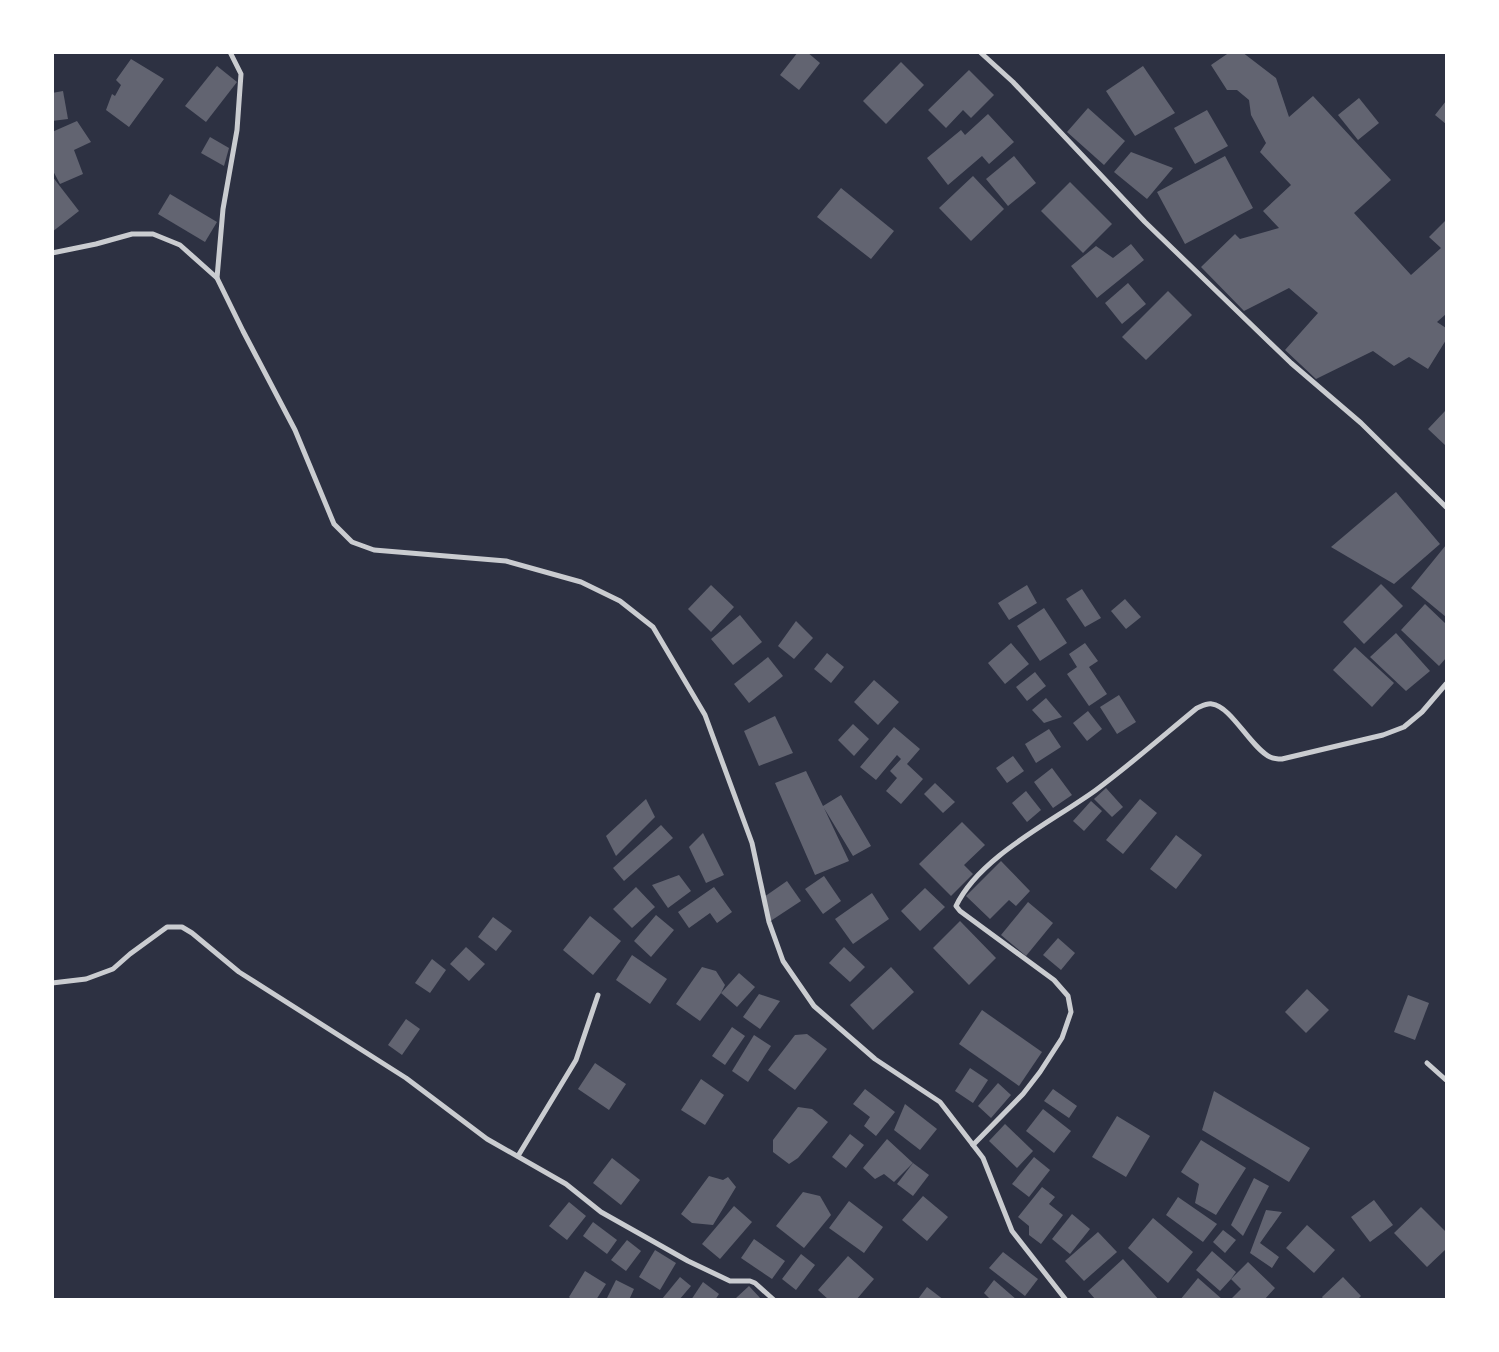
<svg xmlns="http://www.w3.org/2000/svg" width="1499" height="1352" font-family="Jost,sans-serif">
<style>
.building{fill:#626471}
.lines{fill:none;stroke-linecap:round;stroke-linejoin:round}
.minor{stroke:#caccd0;stroke-width:5}
</style>
<rect width="100%" height="100%" fill="#2d3142"/>
<g class="building">
<path d="M798,52H807L820,63L799,90L780,75Z"/>
<path d="M1230,52H1242L1276,78L1289,117L1313,96L1391,180L1354,213L1411,275L1441,248L1429,237L1446,220V314L1437,322L1446,328V340L1428,369L1409,357L1394,366L1373,351L1316,379L1285,350L1318,313L1289,288L1244,311L1201,267L1235,234L1240,239L1279,228L1263,211L1291,185L1260,152L1266,143L1251,115L1249,100L1237,90H1227L1211,65Z"/>
<path d="M131,59L164,79L129,127L106,110L112,94L115,96L121,85L116,80Z"/>
<path d="M901,62L924,85L886,124L863,101Z"/>
<path d="M217,66L237,82L206,122L185,106Z"/>
<path d="M1143,66L1175,113L1135,136L1106,91Z"/>
<path d="M969,70L994,95L971,118L963,110L946,128L928,110Z"/>
<path d="M63,91L68,119L52,121V93Z"/>
<path d="M1359,98L1379,123L1358,140L1338,115Z"/>
<path d="M1446,101V124L1435,115Z"/>
<path d="M1088,108L1125,141L1104,165L1067,132Z"/>
<path d="M1207,110L1228,146L1195,164L1174,128Z"/>
<path d="M988,114L1014,142L989,164L982,156L948,185L927,158L961,130L965,135Z"/>
<path d="M77,121L91,142L74,150L83,174L60,184L52,169V132Z"/>
<path d="M210,137L229,148L224,166L201,153Z"/>
<path d="M1131,152L1173,168L1147,199L1114,172Z"/>
<path d="M1014,156L1036,183L1008,206L986,179Z"/>
<path d="M1225,156L1253,208L1185,244L1157,192Z"/>
<path d="M52,176L79,211L52,232Z"/>
<path d="M973,176L1004,209L971,241L939,208Z"/>
<path d="M1070,182L1112,224L1083,253L1041,211Z"/>
<path d="M841,188L894,231L871,259L817,217Z"/>
<path d="M170,194L217,222L205,242L158,214Z"/>
<path d="M1131,244L1144,260L1097,298L1071,266L1096,246L1113,258Z"/>
<path d="M1128,283L1146,304L1122,324L1105,303Z"/>
<path d="M1168,291L1192,315L1146,360L1122,337Z"/>
<path d="M1445,411L1446,413V446L1428,429Z"/>
<path d="M1396,492L1440,544L1394,584L1331,547Z"/>
<path d="M1446,545V617L1411,588Z"/>
<path d="M1381,584L1403,606L1364,644L1343,622Z"/>
<path d="M711,585L734,607L711,632L688,609Z"/>
<path d="M1027,585L1037,603L1009,620L998,603Z"/>
<path d="M1082,589L1101,618L1085,627L1066,599Z"/>
<path d="M1125,599L1141,617L1126,629L1111,611Z"/>
<path d="M1425,604L1446,624V658L1439,666L1401,630Z"/>
<path d="M1044,608L1067,643L1040,661L1017,626Z"/>
<path d="M740,615L762,642L733,665L711,639Z"/>
<path d="M796,621L813,638L794,659L778,646Z"/>
<path d="M1396,633L1430,671L1406,691L1370,657Z"/>
<path d="M1011,643L1029,664L1005,684L988,663Z"/>
<path d="M1085,643L1098,661L1089,667L1107,694L1089,706L1067,674L1077,667L1069,654Z"/>
<path d="M1355,647L1394,683L1372,707L1333,670Z"/>
<path d="M827,653L844,667L831,683L814,669Z"/>
<path d="M768,657L783,676L749,703L734,684Z"/>
<path d="M1035,672L1046,686L1027,701L1016,687Z"/>
<path d="M874,680L899,702L878,725L854,702Z"/>
<path d="M1119,695L1136,722L1117,734L1100,707Z"/>
<path d="M1046,698L1062,717L1044,723L1032,710Z"/>
<path d="M1088,711L1102,729L1087,741L1073,723Z"/>
<path d="M775,716L793,753L759,766L744,731Z"/>
<path d="M853,724L869,739L854,756L838,740Z"/>
<path d="M894,727L920,749L907,764L923,779L901,804L886,791L897,778L890,771L901,759L897,755L876,780L860,767Z"/>
<path d="M1049,729L1061,747L1036,763L1025,744Z"/>
<path d="M1013,756L1024,771L1007,783L996,768Z"/>
<path d="M1052,768L1072,795L1053,808L1034,782Z"/>
<path d="M806,771L823,806L841,795L871,846L853,856L824,808L849,861L815,875L775,783Z"/>
<path d="M935,783L955,802L943,813L924,794Z"/>
<path d="M1106,788L1123,807L1112,817L1094,799Z"/>
<path d="M1026,791L1041,810L1027,822L1012,803Z"/>
<path d="M646,799L655,817L616,856L606,836Z"/>
<path d="M1140,799L1157,813L1123,854L1106,840Z"/>
<path d="M1091,801L1102,811L1084,831L1073,821Z"/>
<path d="M962,822L985,845L964,865L973,874L951,896L919,864Z"/>
<path d="M661,825L673,838L624,881L613,868Z"/>
<path d="M703,833L724,875L706,883L689,847Z"/>
<path d="M1176,835L1202,855L1176,889L1150,869Z"/>
<path d="M1001,861L1030,891L1016,906L1009,900L990,919L966,896Z"/>
<path d="M679,875L691,891L668,908L652,885Z"/>
<path d="M824,876L841,901L823,914L805,889Z"/>
<path d="M787,881L801,901L769,922L764,897Z"/>
<path d="M636,887L655,907L632,928L613,909Z"/>
<path d="M714,887L732,912L717,923L710,913L689,928L678,912Z"/>
<path d="M925,888L945,907L920,931L901,911Z"/>
<path d="M872,893L889,919L853,944L835,919Z"/>
<path d="M1028,902L1053,923L1026,956L1001,935Z"/>
<path d="M656,915L674,930L651,957L634,941Z"/>
<path d="M590,916L621,941L593,975L563,950Z"/>
<path d="M493,917L512,931L496,951L478,937Z"/>
<path d="M960,921L996,958L969,985L933,948Z"/>
<path d="M1058,938L1075,953L1061,970L1043,955Z"/>
<path d="M466,947L485,964L469,981L450,964Z"/>
<path d="M844,947L865,967L850,982L829,963Z"/>
<path d="M632,955L667,979L650,1004L616,980Z"/>
<path d="M432,959L446,970L430,993L415,983Z"/>
<path d="M702,967L716,971L725,985L721,993L700,1021L676,1004Z"/>
<path d="M891,967L914,992L873,1030L850,1005Z"/>
<path d="M739,973L755,987L737,1007L721,993Z"/>
<path d="M1307,989L1329,1010L1306,1033L1285,1012Z"/>
<path d="M759,994L780,1001L760,1029L743,1017Z"/>
<path d="M1408,995L1429,1003L1415,1040L1394,1032Z"/>
<path d="M982,1010L1042,1052L1019,1086L959,1044Z"/>
<path d="M406,1019L420,1029L402,1055L388,1045Z"/>
<path d="M732,1027L745,1036L725,1065L712,1056Z"/>
<path d="M807,1034L827,1049L795,1090L768,1070L795,1035Z"/>
<path d="M754,1035L771,1046L748,1082L732,1071Z"/>
<path d="M595,1063L626,1084L609,1110L578,1089Z"/>
<path d="M970,1068L988,1080L973,1103L955,1091Z"/>
<path d="M701,1079L724,1095L705,1125L681,1110Z"/>
<path d="M998,1083L1011,1095L991,1118L978,1106Z"/>
<path d="M865,1089L895,1112L876,1136L864,1126L870,1117L853,1104Z"/>
<path d="M1053,1089L1077,1106L1069,1118L1044,1101Z"/>
<path d="M1214,1091L1310,1148L1289,1182L1202,1130Z"/>
<path d="M905,1104L937,1129L920,1150L894,1130Z"/>
<path d="M798,1107L812,1109L828,1122L798,1158L789,1164L773,1152V1140Z"/>
<path d="M1043,1109L1071,1131L1054,1153L1026,1131Z"/>
<path d="M1117,1116L1150,1136L1126,1177L1092,1157Z"/>
<path d="M1005,1124L1033,1151L1017,1168L989,1141Z"/>
<path d="M850,1134L864,1145L846,1168L832,1157Z"/>
<path d="M887,1139L913,1163L894,1182L884,1174L875,1179L863,1168Z"/>
<path d="M1201,1140L1246,1168L1216,1215L1195,1203L1199,1184L1181,1172Z"/>
<path d="M1034,1157L1050,1170L1029,1197L1012,1184Z"/>
<path d="M612,1158L640,1180L621,1205L593,1183Z"/>
<path d="M913,1163L929,1175L913,1196L897,1184Z"/>
<path d="M709,1176L723,1180L728,1177L736,1187L713,1225L692,1223L681,1214Z"/>
<path d="M1254,1178L1269,1186L1243,1236L1231,1225Z"/>
<path d="M1042,1187L1055,1197L1049,1204L1063,1215L1041,1244L1029,1235V1226L1018,1217Z"/>
<path d="M803,1192L820,1196L831,1215L804,1248L776,1226Z"/>
<path d="M923,1196L948,1217L927,1241L902,1220Z"/>
<path d="M1178,1197L1217,1224L1203,1242L1166,1215Z"/>
<path d="M1374,1200L1393,1225L1370,1242L1351,1217Z"/>
<path d="M849,1201L883,1227L864,1253L829,1228Z"/>
<path d="M569,1202L586,1216L567,1240L549,1226Z"/>
<path d="M734,1206L752,1222L720,1259L702,1244Z"/>
<path d="M1421,1207L1446,1232V1249L1427,1267L1394,1233Z"/>
<path d="M1266,1210L1282,1212L1260,1243L1279,1257L1272,1268L1250,1253Z"/>
<path d="M1072,1214L1090,1229L1070,1254L1052,1239Z"/>
<path d="M1153,1218L1193,1252L1168,1283L1128,1248Z"/>
<path d="M593,1222L617,1240L607,1254L583,1236Z"/>
<path d="M1307,1225L1335,1250L1314,1273L1286,1248Z"/>
<path d="M1223,1230L1236,1240L1225,1253L1213,1242Z"/>
<path d="M1098,1232L1117,1252L1084,1281L1065,1261Z"/>
<path d="M754,1239L785,1261L772,1279L741,1258Z"/>
<path d="M627,1240L641,1251L626,1271L611,1260Z"/>
<path d="M655,1250L676,1263L660,1290L639,1277Z"/>
<path d="M1212,1251L1236,1272L1231,1279L1220,1291L1196,1270Z"/>
<path d="M1003,1252L1038,1279L1025,1296L989,1268Z"/>
<path d="M801,1254L815,1265L796,1290L782,1279Z"/>
<path d="M848,1256L874,1279L856,1300H829L818,1290Z"/>
<path d="M1123,1259L1159,1300H1096L1088,1291Z"/>
<path d="M1248,1262L1275,1288L1264,1300H1230L1241,1289L1231,1279Z"/>
<path d="M585,1271L606,1284L596,1300H572L569,1297Z"/>
<path d="M680,1277L691,1286L679,1300H664L662,1299Z"/>
<path d="M1343,1277L1361,1296L1357,1300H1324L1322,1297Z"/>
<path d="M1198,1278L1223,1300H1180Z"/>
<path d="M616,1280L634,1289L629,1300H606Z"/>
<path d="M994,1280L1017,1300H991L984,1293Z"/>
<path d="M703,1282L719,1294L715,1300H691Z"/>
<path d="M749,1286L762,1300H738L736,1298Z"/>
<path d="M927,1287L944,1300L918,1299Z"/>
</g>
<g class="lines">
<g class="minor">
<path d="M230,52L241,74L237,130L223,209L217,278L243,331L295,430L334,524L352,542L374,550L506,561L581,582L620,601L653,627L705,715L752,843L769,922L783,961L814,1006L875,1059L940,1102L983,1158L1012,1231L1066,1300"/>
<path d="M980,52L1013,82L1145,222L1291,363L1361,423L1446,507"/>
<path d="M52,253L96,244L132,234H153L180,245L217,278"/>
<path d="M52,983L86,979L113,969L130,954L167,927H182L192,933L239,972L406,1078L487,1139L566,1184L601,1212L688,1261L730,1281H750L755,1283L774,1300"/>
<path d="M1427,1063L1446,1080"/>
<path d="M973,1145L1023,1094L1040,1072L1062,1038L1071,1012L1068,996L1054,980L960,911L956,906C980,856 1052,822 1096,790C1131,764 1164,735 1197,708C1202,706 1207,703 1212,704C1231,706 1251,748 1270,757C1274,759 1278,759 1282,759L1383,735L1404,727L1422,712L1446,684"/>
<path d="M518,1156L576,1060L598,995"/>
</g>
</g>
<rect width="1499" height="1352" fill="none" stroke="#ffffff" stroke-width="108"/>
</svg>
